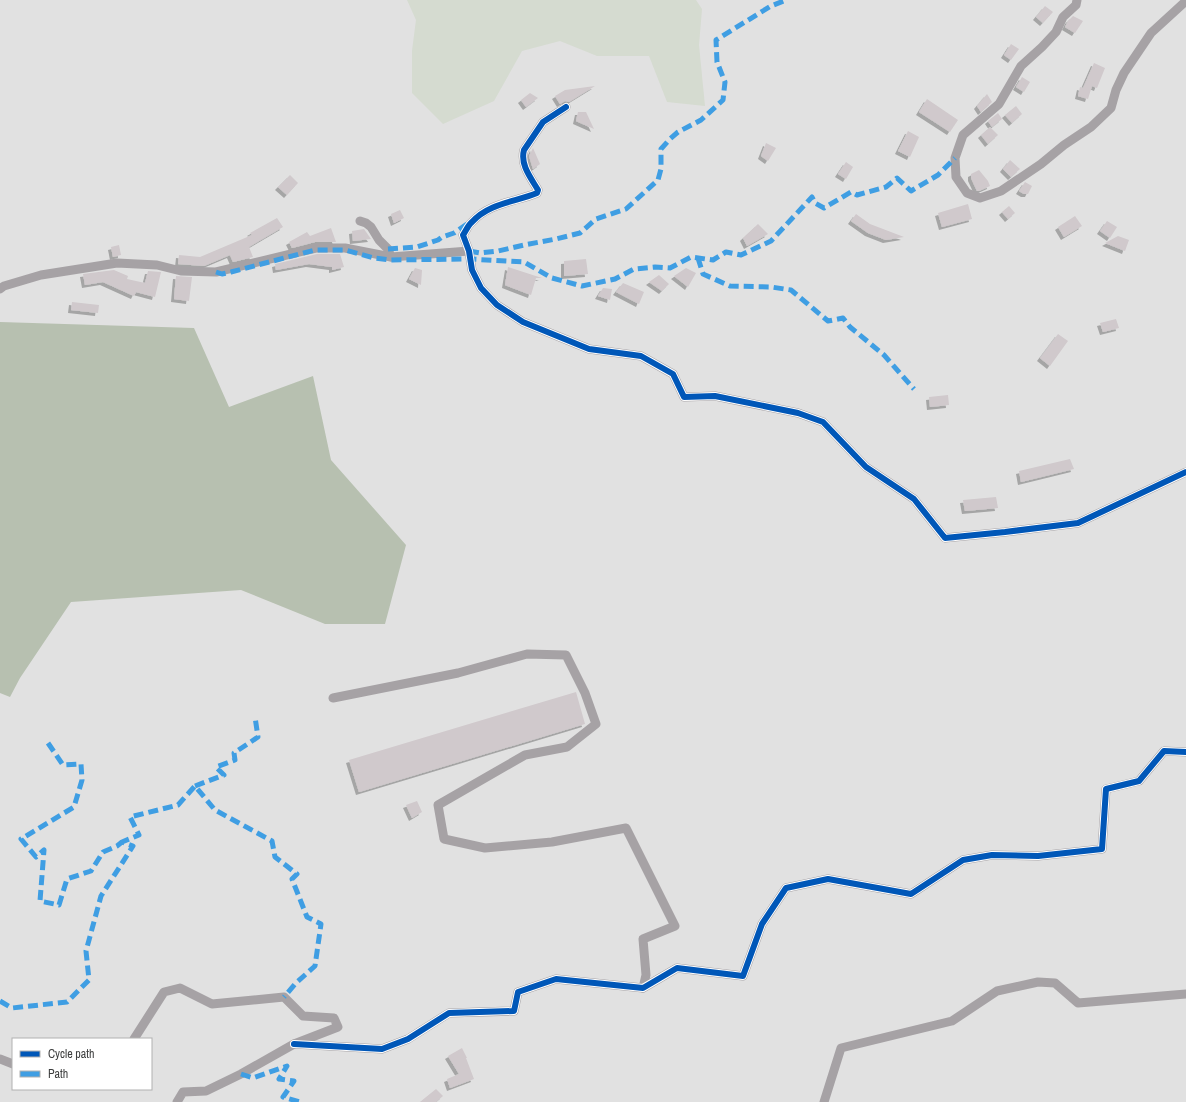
<svg xmlns="http://www.w3.org/2000/svg" width="1186" height="1102" font-family="'Archivo Narrow',sans-serif">
<style>
.green{fill:#d5dbd0}
.forest{fill:#b7c0b0}
.building{fill:#d0c9cc;filter:url(#shadow)}
.lines{fill:none;stroke-linecap:round;stroke-linejoin:round}
.street{stroke:#a6a2a5;stroke-width:9}
.quiet{stroke:#3f9ee3;stroke-width:5;stroke-dasharray:10 5;stroke-linecap:butt}
.cycleway-casing{stroke:#fff;stroke-width:8}
.cycleway{stroke:#0057b8;stroke-width:6}
</style>
<defs>
<filter id="shadow"><feDropShadow dx="-3" dy="3" stdDeviation="0" flood-color="#0004"/></filter>
</defs>
<rect width="100%" height="100%" fill="#e1e1e1"/>
<path class="green" d="M407,0H696L702,9L699,45L705,106L667,102L649,56H597L560,41L522,51L494,101L443,124L412,93V51L416,20Z"/>
<path class="forest" d="M0,322L194,328L229,407L313,376L331,460L406,545L385,624H325L241,590L71,602L20,678L10,697L0,693Z"/>
<g class="building">
<path d="M1045,6L1053,12L1043,23L1036,17Z"/>
<path d="M1073,16L1083,21L1075,33L1065,27L1068,21Z"/>
<path d="M1011,44L1019,49L1011,60L1004,55Z"/>
<path d="M1094,63L1105,68L1097,88L1092,86L1088,99L1078,96L1080,87L1083,88Z"/>
<path d="M1022,77L1030,82L1024,92L1016,87Z"/>
<path d="M595,86L569,102L565,101L560,104L555,96L565,90Z"/>
<path d="M530,93L538,98L526,107L521,100Z"/>
<path d="M987,94L992,102L981,112L977,106Z"/>
<path d="M927,99L958,120L950,132L919,112Z"/>
<path d="M1016,106L1022,114L1012,123L1005,115Z"/>
<path d="M578,112H586L594,129L576,121Z"/>
<path d="M998,113L1002,119L992,127L988,121Z"/>
<path d="M990,127L998,135L988,144L981,135Z"/>
<path d="M908,131L919,137L910,157L898,151Z"/>
<path d="M766,143L776,148L768,161L761,156Z"/>
<path d="M533,148L540,164L533,169L529,156Z"/>
<path d="M1010,160L1020,169L1011,177L1003,169Z"/>
<path d="M846,162L853,167L846,179L838,174Z"/>
<path d="M979,170L988,181L990,186L979,191H977L971,178V174Z"/>
<path d="M290,175L298,183L287,195L278,187Z"/>
<path d="M1025,182L1032,186L1028,194H1024L1019,191Z"/>
<path d="M968,204L972,219L942,227L938,213Z"/>
<path d="M1009,206L1015,213L1008,219L1002,212Z"/>
<path d="M400,210L404,218L394,223L391,214Z"/>
<path d="M856,214L870,224L904,237L886,240L868,233L851,221Z"/>
<path d="M1075,216L1082,226L1064,237L1058,227Z"/>
<path d="M277,218L283,227L249,247L253,257L233,262L230,255L204,266L178,264L179,255L200,257L252,235L250,233Z"/>
<path d="M1107,221L1117,227L1110,238L1100,231Z"/>
<path d="M758,224L768,234L747,246L743,238Z"/>
<path d="M331,228L336,242H315L292,248L289,242L307,232L310,236Z"/>
<path d="M364,229L371,239L353,241L352,231Z"/>
<path d="M1118,236L1129,240L1125,251L1105,243Z"/>
<path d="M119,245L121,255L113,257L111,247Z"/>
<path d="M317,254H340L344,267L332,270V267L309,264L276,270L275,264Z"/>
<path d="M586,259L588,274L564,276V261Z"/>
<path d="M508,267L542,278H536L531,295L505,285Z"/>
<path d="M415,268L422,270L421,285L409,279Z"/>
<path d="M686,268L696,273L688,287L674,276Z"/>
<path d="M114,270L128,276L127,279L145,283L148,271L161,272L155,297L136,292L134,296L103,282L85,285L83,274Z"/>
<path d="M659,275L669,284L662,291L649,282Z"/>
<path d="M176,276L192,277L189,301L174,299Z"/>
<path d="M623,283L644,292L639,304L616,292Z"/>
<path d="M603,288L612,289L610,300L598,296Z"/>
<path d="M72,302L99,305L98,313L71,310Z"/>
<path d="M1116,319L1119,328L1103,332L1100,323Z"/>
<path d="M1058,334L1068,341L1050,366L1040,358Z"/>
<path d="M948,395L949,405L930,407L929,397Z"/>
<path d="M1070,459L1074,469L1021,482L1019,471Z"/>
<path d="M996,497L998,508L965,511L963,500Z"/>
<path d="M576,692L585,724L359,792L349,760Z"/>
<path d="M417,801L422,812L412,818L406,805Z"/>
<path d="M462,1048L467,1058H466L474,1079L450,1088L447,1079L459,1074L448,1056Z"/>
<path d="M436,1089L443,1096L436,1102H420Z"/>
</g>
<g class="lines">
<g class="street">
<path d="M1077,0L1076,5L1063,17L1056,32L1042,47L1021,66L999,104L963,135L955,158L956,177L967,193L980,198L1001,191L1041,164L1064,145L1091,127L1111,108L1116,90L1124,73L1151,33L1186,1"/>
<path d="M566,107L543,122L524,150C520,165 531,178 538,190L537,193C515,202 489,203 472,222C468,225 466,231 463,235L469,251L472,270L481,288L497,305L523,322L589,349L641,356L673,374L684,397L715,396L798,413L823,422L866,467L914,499L945,538L1005,532L1078,523L1186,472"/>
<path d="M360,221L366,223L371,227L379,240L388,249L391,257"/>
<path d="M0,289L4,286L41,275L117,263L157,265L181,271L216,272L316,248H345L391,257L469,251"/>
<path d="M333,698L458,673L527,654L566,655L585,693L596,724L567,747L525,755L438,805L444,839L485,848L552,842L626,828L675,926L643,939L646,975L643,988"/>
<path d="M134,1039L164,992L180,988L212,1004L284,997L303,1016L334,1018L338,1027L294,1044L241,1074L206,1091L183,1092L177,1102"/>
<path d="M294,1044L382,1049L408,1039L449,1013L514,1011L518,992L556,979L643,988L677,968L743,976L762,924L786,888L828,879L911,894L963,860L992,855L1038,856L1102,849L1106,789L1139,781L1164,751L1186,752"/>
<path d="M0,1059L13,1064"/>
<path d="M824,1102L841,1048L952,1021L997,991L1038,982L1055,983L1078,1003L1186,994"/>
</g>
<g class="quiet">
<path d="M388,249L417,247L438,240L442,237L454,233L467,224"/>
<path d="M469,251L480,253L498,251L524,245L556,239L580,233L596,219L626,209L658,180L661,169V149L670,139L678,132L701,120L723,100L725,82L717,62L716,40L771,6L786,0"/>
<path d="M698,258L703,274L730,286L771,287L791,290L828,321L843,318L850,327L884,355L914,389"/>
<path d="M216,272L222,274L231,272L315,250H345L374,258L390,260L470,259L524,262L552,278L582,286L615,279L634,269L655,267L670,268L691,257L713,260L726,252L741,255L771,241L812,197L815,203L824,208L851,192L857,195L886,187L897,178L911,191L938,175L955,158"/>
<path d="M48,743L63,765L81,764L82,780L74,807L21,839L36,857L44,850L40,901L59,905L67,879L91,871L103,852L117,846L122,842"/>
<path d="M195,786L224,775L216,767L235,760L234,753L258,737L255,717"/>
<path d="M0,1001L12,1008L67,1002L89,980L86,951L101,896L133,846L122,842L139,835L130,817L178,805L195,786L215,810L272,841L275,857L297,874L292,879L307,917L321,924L315,966L296,983L284,997"/>
<path d="M241,1074L253,1078L287,1066L279,1079L294,1081L283,1097L300,1102"/>
</g>
<g class="cycleway-casing">
<g id="cycleway">
<path d="M566,107L543,122L524,150C520,165 531,178 538,190L537,193C515,202 489,203 472,222C468,225 466,231 463,235L469,251L472,270L481,288L497,305L523,322L589,349L641,356L673,374L684,397L715,396L798,413L823,422L866,467L914,499L945,538L1005,532L1078,523L1186,472"/>
<path d="M294,1044L382,1049L408,1039L449,1013L514,1011L518,992L556,979L643,988L677,968L743,976L762,924L786,888L828,879L911,894L963,860L992,855L1038,856L1102,849L1106,789L1139,781L1164,751L1186,752"/>
</g>
</g>
<use href="#cycleway" class="cycleway"/>
</g>
<rect x="12" y="1038" width="140" height="52" fill="#ffffff" stroke="#b1b1b1"/>
<rect x="20" y="1051" width="20" height="6" fill="#0057b8" stroke="#b1b1b1"/>
<text x="48" y="1058" font-size="12" fill="#3c3d3d">Cycle path</text>
<rect x="20" y="1071" width="20" height="6" fill="#3f9ee3" stroke="#b1b1b1"/>
<text x="48" y="1078" font-size="12" fill="#3c3d3d">Path</text>
</svg>
